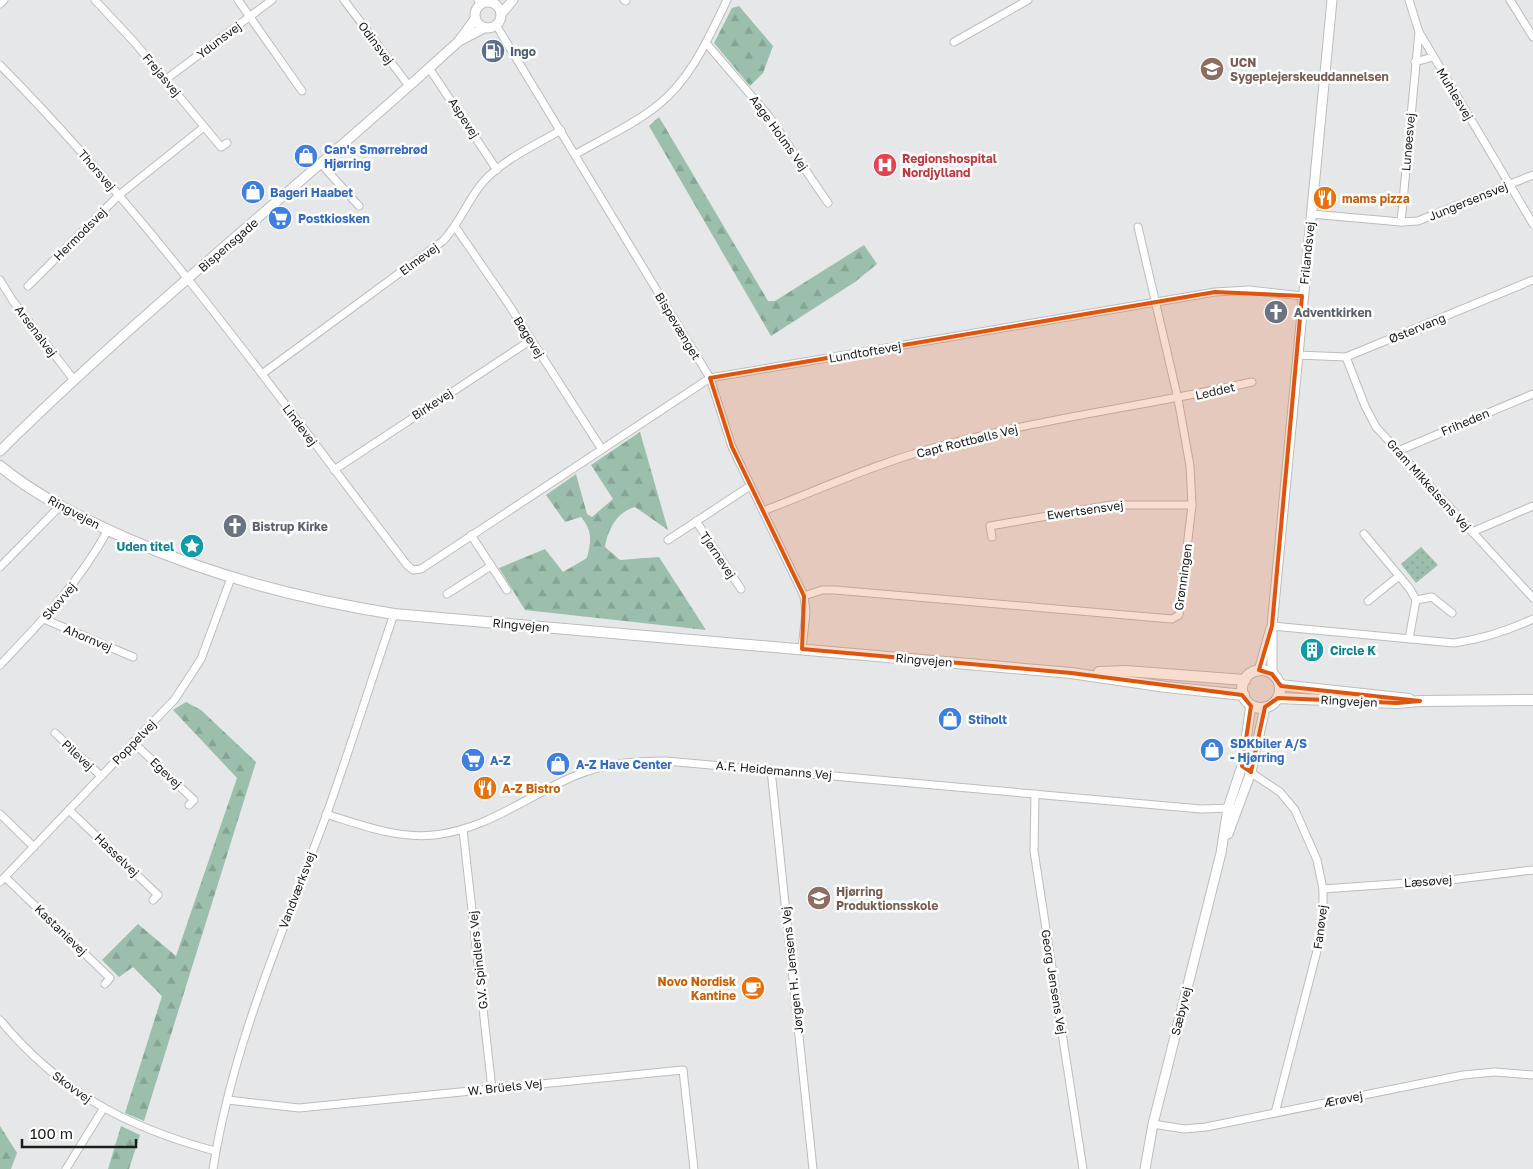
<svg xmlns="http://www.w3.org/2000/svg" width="1533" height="1169" font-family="'Golos Text',sans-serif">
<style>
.forest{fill:url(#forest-firs)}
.park{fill:url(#park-dots)}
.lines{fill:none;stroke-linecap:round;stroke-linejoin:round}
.minor-casing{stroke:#bcbdbe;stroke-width:9}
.tertiary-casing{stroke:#bcbdbe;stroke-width:11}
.secondary-casing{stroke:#bcbdbe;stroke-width:12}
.minor{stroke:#fff;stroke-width:7}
.tertiary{stroke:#fff;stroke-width:9}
.secondary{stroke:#fff;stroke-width:10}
.marked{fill:#de560d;fill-opacity:0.2;stroke:#de560d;stroke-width:4;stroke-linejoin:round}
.labels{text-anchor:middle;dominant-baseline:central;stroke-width:5;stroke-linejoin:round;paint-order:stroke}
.street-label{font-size:12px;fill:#1b1c1c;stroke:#fff}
.service-label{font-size:12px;font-weight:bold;fill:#4e5e75;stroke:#fff;text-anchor:start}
.education-label{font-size:12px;font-weight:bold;fill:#785e54;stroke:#fff;text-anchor:start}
.shop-label{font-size:12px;font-weight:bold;fill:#366cbe;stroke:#fff;text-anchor:start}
.health-label{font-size:12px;font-weight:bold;fill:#be3a42;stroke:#fff;text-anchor:start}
.food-label{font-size:12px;font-weight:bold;fill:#c56008;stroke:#fff;text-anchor:start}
.worship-label{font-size:12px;font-weight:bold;fill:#5b616d;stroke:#fff;text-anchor:start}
.culture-label{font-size:12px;font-weight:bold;fill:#0d838f;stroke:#fff;text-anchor:end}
</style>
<defs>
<pattern id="forest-firs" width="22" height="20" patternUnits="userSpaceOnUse" patternTransform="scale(1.25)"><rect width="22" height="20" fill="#9cbfad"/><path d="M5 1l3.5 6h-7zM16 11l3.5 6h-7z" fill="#86a494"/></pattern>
<pattern id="park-dots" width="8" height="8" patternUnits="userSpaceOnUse" patternTransform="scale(1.25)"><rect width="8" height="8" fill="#9cbfad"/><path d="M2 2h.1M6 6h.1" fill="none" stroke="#86a494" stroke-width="1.8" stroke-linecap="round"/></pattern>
</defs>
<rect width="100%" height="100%" fill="#e6e7e8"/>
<g class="forest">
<path d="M739,6L773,46L763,73L750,86L714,43L732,8Z"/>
<path d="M659,117L768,301H775L864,245L877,264L855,282L771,336L649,126Z"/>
<path d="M640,432L668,530L635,507C617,512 608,529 605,547L620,560L659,557L706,630L525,610L499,568L545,549L563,572L587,558C591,541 593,531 581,517L565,522L546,495L576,474L587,514L592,517L613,499L591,465Z"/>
<path d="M186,702L201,710L256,762L144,1121L125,1113L162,996L133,967L119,977L102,960L138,924L176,956L237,778L173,710Z"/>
<path d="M0,1126L17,1153L11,1169H0Z"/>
<path d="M121,1126L140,1135L129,1169H108Z"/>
</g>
<path class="park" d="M1421,547L1438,565L1416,583L1401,564Z"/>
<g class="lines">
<g class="minor-casing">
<g id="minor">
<path d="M95,0L135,43L221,147L227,143"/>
<path d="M238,0L302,91"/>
<path d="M344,0L409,86"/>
<path d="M478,0L480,3"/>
<path d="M624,0L626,1"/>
<path d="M1409,0L1419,32L1533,224"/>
<path d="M1510,0L1533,37"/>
<path d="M0,4L4,0"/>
<path d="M496,25L710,378L732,447L804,596L806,612L802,649"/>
<path d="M954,42L1028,0"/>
<path d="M706,43L768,115L828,203"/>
<path d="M1415,62L1433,57"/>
<path d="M0,65C152,219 276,394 407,565L413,570L421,569L710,378L1215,292L1249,290L1302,296"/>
<path d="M429,68L497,170"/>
<path d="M165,80L272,0"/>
<path d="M576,154C602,139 635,124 658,105C691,79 709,37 727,0"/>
<path d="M322,165L359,206"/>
<path d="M1311,214L1401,222L1418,221L1533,175"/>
<path d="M1401,222L1419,32"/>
<path d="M456,228L507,302L601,448"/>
<path d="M0,280L13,301L74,380"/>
<path d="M28,286L119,195L204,127"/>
<path d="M1297,355L1346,357L1533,280"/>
<path d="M1346,357L1365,406L1376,427L1533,598"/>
<path d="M262,374L443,241C460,223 468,199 484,181C504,159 536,145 561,130"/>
<path d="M1398,451L1533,394"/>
<path d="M334,470L531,340"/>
<path d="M763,511C823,488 882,461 944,445C1046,418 1150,405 1252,382"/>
<path d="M696,521L741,589"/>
<path d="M1472,532L1533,506"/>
<path d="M1364,534L1410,589L1416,600L1409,639"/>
<path d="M471,535L507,590"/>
<path d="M992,537L990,526L1111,505H1192"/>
<path d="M668,540L750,486"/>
<path d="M0,567L60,506"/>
<path d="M447,594L491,566"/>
<path d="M804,596L822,590H835L1172,619L1179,615L1192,505L1190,466L1178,399L1138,227"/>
<path d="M1416,600L1432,597L1452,613"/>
<path d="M1368,601L1399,576"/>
<path d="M44,619L133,657"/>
<path d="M1272,626L1454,643C1483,639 1507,631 1533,619"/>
<path d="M0,665C42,621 78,584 108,530"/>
<path d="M55,733L101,776"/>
<path d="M133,742L194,800L189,805"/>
<path d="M771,770L813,1169"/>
<path d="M1247,770L1280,792L1295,810L1317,860L1323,889V919L1318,947L1275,1113"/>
<path d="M1035,794L1034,851L1083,1169"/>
<path d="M69,810L158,895L153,900"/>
<path d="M0,814L34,847"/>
<path d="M326,814C361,825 397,839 434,835C489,829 528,795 577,775C606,763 635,761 666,761L1201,809L1233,808"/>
<path d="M463,830L492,1089"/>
<path d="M5,877L110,978L105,984"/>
<path d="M0,882L175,699L201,659L231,578"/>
<path d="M1323,889L1450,880L1533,870"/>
<path d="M0,1020C60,1092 126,1127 215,1151"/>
<path d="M228,1100L299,1108L683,1070L694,1169"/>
<path d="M1153,1124L1184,1129L1206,1127L1463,1075L1495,1072L1533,1075"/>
<path d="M66,1169L103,1109"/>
<path d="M213,1169C232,1047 283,931 326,816C350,749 371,681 394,614"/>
</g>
</g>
<g class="tertiary-casing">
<g id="tertiary">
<circle cx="488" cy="15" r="13"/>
<path d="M501,14L513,0"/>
<path d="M459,41L475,19"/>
<path d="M0,451C146,307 307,180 459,41L484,28"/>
<path d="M1259,671L1271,628"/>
<path d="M1272,674V626L1332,0"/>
<path d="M1228,834L1251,772L1265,707"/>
<path d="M1145,1169L1153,1124L1221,853L1228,808L1242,766L1251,705"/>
</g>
</g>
<g class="secondary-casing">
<g id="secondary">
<path d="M0,466C38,497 83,519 128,539C216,577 301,599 394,614L1071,673L1166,687L1244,695"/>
<circle cx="1261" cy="689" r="19"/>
<path d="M1099,672L1126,671L1245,680"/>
<path d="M1280,685L1409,699"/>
<path d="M1278,698L1397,703L1420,701L1533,700"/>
</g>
</g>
<use href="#minor" class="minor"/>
<use href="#tertiary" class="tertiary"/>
<use href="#secondary" class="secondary"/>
</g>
<path class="marked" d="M1215,292L1302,296L1272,626L1259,670L1272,674L1281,686L1420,701L1397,703L1278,698L1265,707L1251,772L1242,766L1251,706L1242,695L1071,673L802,649L804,596L732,447L710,378Z"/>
<defs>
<g id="fuel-disc" transform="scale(1.25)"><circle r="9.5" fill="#5c6f8a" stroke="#fff"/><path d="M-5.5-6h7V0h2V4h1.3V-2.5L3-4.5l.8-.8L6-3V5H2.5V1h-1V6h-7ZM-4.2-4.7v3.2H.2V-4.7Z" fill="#fff"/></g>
<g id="school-disc" transform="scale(1.25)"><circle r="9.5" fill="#8d6e63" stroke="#fff"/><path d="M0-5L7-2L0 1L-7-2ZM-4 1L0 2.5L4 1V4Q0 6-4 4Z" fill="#fff"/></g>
<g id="shop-disc" transform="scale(1.25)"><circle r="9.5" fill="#3f7fe0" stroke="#fff"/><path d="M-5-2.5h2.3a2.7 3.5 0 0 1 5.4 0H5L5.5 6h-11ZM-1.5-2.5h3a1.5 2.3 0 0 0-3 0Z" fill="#fff"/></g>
<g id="hospital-disc" transform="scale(1.25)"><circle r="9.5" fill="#e0444e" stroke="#fff"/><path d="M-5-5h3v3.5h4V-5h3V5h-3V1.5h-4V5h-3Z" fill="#fff"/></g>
<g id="restaurant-disc" transform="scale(1.25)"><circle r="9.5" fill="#e8710a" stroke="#fff"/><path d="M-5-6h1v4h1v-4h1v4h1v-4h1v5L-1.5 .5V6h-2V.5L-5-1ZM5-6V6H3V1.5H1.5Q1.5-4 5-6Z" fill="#fff"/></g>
<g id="supermarket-disc" transform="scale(1.25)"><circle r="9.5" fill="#3f7fe0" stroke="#fff"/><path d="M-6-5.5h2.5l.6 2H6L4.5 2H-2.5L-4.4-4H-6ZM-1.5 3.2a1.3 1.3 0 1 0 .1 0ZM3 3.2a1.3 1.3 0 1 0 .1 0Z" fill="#fff"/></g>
<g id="church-disc" transform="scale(1.25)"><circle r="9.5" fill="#6b7280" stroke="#fff"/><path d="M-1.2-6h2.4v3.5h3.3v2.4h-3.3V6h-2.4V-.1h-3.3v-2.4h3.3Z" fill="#fff"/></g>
<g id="sight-disc" transform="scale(1.25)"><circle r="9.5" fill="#0f9aa8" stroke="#fff"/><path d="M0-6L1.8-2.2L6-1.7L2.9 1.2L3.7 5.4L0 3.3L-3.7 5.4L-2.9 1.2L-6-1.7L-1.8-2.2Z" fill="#fff"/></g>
<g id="building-disc" transform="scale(1.25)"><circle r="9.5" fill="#0f9aa8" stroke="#fff"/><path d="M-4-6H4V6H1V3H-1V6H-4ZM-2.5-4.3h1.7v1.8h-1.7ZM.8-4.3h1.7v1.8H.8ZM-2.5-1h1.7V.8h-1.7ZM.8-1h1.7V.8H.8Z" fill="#fff"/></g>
<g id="cafe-disc" transform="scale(1.25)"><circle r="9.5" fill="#e8710a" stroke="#fff"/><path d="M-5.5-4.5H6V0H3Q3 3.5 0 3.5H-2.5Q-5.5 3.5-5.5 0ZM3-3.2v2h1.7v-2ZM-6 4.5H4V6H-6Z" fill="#fff"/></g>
</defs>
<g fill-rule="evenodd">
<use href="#fuel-disc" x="493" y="51"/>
<use href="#school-disc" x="1212" y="69"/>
<use href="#shop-disc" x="306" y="156"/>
<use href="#hospital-disc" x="885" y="165"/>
<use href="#shop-disc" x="253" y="192"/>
<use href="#restaurant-disc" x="1325" y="198"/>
<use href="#supermarket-disc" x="280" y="218"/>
<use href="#church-disc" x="1276" y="312"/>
<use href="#church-disc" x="235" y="526"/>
<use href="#sight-disc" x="192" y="546"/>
<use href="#building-disc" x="1312" y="650"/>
<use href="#shop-disc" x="950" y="719"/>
<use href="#shop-disc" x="1212" y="750"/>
<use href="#supermarket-disc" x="473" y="760"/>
<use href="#shop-disc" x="558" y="764"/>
<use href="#restaurant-disc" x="485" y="788"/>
<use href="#school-disc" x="819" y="898"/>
<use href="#cafe-disc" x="753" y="988"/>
</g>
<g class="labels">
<g class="street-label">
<text transform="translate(219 40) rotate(-37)">Ydunsvej</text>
<text transform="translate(376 43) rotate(53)">Odinsvej</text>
<text transform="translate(162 75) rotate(50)">Frejasvej</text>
<text transform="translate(1455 94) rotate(59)">Muhlesvej</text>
<text transform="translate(464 118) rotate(57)">Aspevej</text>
<text transform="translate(779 133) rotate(54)">Aage Holms Vej</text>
<text transform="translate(1408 142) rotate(-85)">Lunøesvej</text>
<text transform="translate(97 170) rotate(49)">Thorsvej</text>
<text transform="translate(1468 201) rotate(-22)">Jungersensvej</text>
<text transform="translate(80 234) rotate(-45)">Hermodsvej</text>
<text transform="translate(228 245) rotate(-41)">Bispensgade</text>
<text transform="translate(1307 253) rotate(-84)">Frilandsvej</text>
<text transform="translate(419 259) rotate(-36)">Elmevej</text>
<text transform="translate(678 326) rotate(59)">Bispevænget</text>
<text transform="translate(1417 328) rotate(-22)">Østervang</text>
<text transform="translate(36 331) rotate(53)">Arsenalvej</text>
<text transform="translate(529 337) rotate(58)">Bøgevej</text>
<text transform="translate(865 352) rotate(-10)">Lundtoftevej</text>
<text transform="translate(1215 391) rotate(-13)">Leddet</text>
<text transform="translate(432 404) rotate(-33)">Birkevej</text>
<text transform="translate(1465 422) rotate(-23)">Friheden</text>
<text transform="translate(300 425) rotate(53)">Lindevej</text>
<text transform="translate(967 441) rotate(-14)">Capt Rottbølls Vej</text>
<text transform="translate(1429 485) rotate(48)">Gram Mikkelsens Vej</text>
<text transform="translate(1085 510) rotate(-8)">Ewertsensvej</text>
<text transform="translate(74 512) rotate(28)">Ringvejen</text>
<text transform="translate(718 555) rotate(56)">Tjørnevej</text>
<text transform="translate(1183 577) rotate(-82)">Grønningen</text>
<text transform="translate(59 601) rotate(-49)">Skovvej</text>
<text transform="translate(521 625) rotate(5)">Ringvejen</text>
<text transform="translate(88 638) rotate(23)">Ahornvej</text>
<text transform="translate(924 660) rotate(5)">Ringvejen</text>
<text transform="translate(1349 701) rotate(3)">Ringvejen</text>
<text transform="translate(134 742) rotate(-46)">Poppelvej</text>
<text transform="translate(78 755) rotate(43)">Pilevej</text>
<text transform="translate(774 770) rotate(5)">A.F. Heidemanns Vej</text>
<text transform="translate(166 773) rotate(44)">Egevej</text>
<text transform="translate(117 855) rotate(44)">Hasselvej</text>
<text transform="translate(1428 881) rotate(-4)">Læsøvej</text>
<text transform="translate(297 890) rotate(-69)">Vandværksvej</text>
<text transform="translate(1320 927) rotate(-83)">Fanøvej</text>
<text transform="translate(61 930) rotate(44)">Kastanievej</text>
<text transform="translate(478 960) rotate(-96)">G.V. Spindlers Vej</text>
<text transform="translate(792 970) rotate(-96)">Jørgen H. Jensens Vej</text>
<text transform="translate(1054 982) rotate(81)">Georg Jensens Vej</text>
<text transform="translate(1181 1011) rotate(-76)">Sæbyvej</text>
<text transform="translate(72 1087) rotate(36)">Skovvej</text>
<text transform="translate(505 1087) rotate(-6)">W. Brüels Vej</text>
<text transform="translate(1343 1099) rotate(-11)">Ærøvej</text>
</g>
<g class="service-label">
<text x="510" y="51">Ingo</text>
</g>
<g class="education-label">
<text x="1230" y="62">UCN<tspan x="1230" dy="14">Sygeplejerskeuddannelsen</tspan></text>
<text x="836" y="891">Hjørring<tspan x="836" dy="14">Produktionsskole</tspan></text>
</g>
<g class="shop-label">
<text x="324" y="149">Can's Smørrebrød<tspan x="324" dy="14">Hjørring</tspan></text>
<text x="270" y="192">Bageri Haabet</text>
<text x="298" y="218">Postkiosken</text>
<text x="968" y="719">Stiholt</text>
<text x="1230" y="743">SDKbiler A/S<tspan x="1230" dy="14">- Hjørring</tspan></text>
<text x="490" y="760">A-Z</text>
<text x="576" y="764">A-Z Have Center</text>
</g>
<g class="health-label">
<text x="902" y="158">Regionshospital<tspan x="902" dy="14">Nordjylland</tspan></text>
</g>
<g class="food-label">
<text x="1342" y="198">mams pizza</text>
<text x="502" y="788">A-Z Bistro</text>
<text x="736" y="981" text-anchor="end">Novo Nordisk<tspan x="736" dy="14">Kantine</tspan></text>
</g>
<g class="worship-label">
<text x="1294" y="312">Adventkirken</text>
<text x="252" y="526">Bistrup Kirke</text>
</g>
<g class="culture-label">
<text x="174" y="546">Uden titel</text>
<text x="1330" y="650" text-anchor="start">Circle K</text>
</g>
</g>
<path d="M22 1139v8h114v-8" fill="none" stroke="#1b1c1c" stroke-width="2.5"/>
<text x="30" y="1139" font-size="15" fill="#1b1c1c" stroke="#ffffff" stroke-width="4" paint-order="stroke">100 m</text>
</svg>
